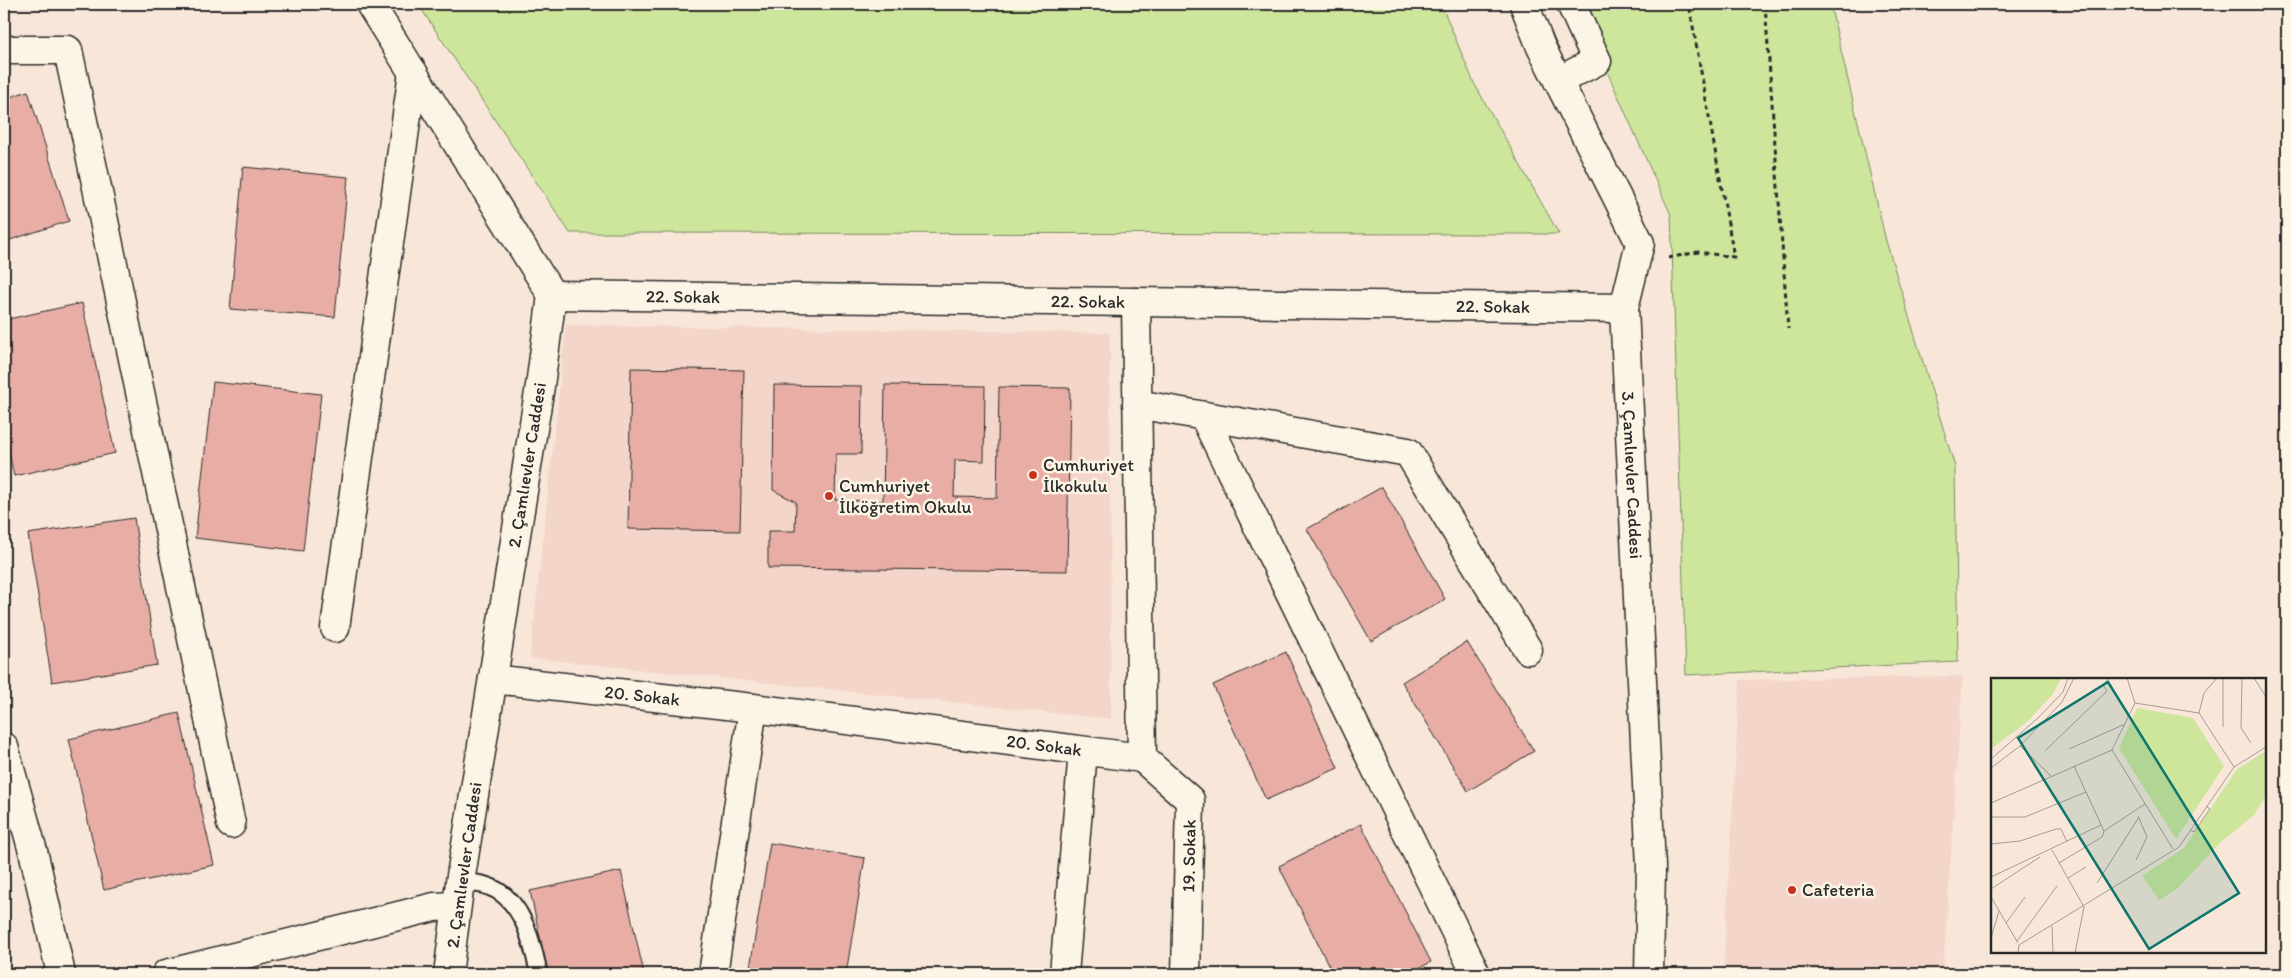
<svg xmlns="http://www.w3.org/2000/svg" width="2291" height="978" font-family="Itim,sans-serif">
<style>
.built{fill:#f3d6c9}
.green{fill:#cde69c;stroke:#7c8864}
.building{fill:#e8aea5;stroke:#2b2b2b}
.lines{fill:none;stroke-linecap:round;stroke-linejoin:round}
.service-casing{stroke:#2b2b2b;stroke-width:20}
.minor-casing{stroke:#2b2b2b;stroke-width:31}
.tertiary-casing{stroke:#2b2b2b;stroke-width:31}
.path{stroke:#2b2b2b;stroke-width:3;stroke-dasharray:5 4;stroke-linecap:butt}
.service{stroke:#fcf5e5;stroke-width:16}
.minor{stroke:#fcf5e5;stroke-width:28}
.tertiary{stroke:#fcf5e5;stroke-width:28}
.poi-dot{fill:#c8321e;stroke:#fcf5e5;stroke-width:2}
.labels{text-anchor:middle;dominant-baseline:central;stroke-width:5;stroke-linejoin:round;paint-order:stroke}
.street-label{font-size:18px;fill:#2b2b2b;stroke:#fcf5e5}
.poi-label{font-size:18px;fill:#2b2b2b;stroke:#fcf5e5;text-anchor:start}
.inset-road{fill:none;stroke:#a69c93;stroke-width:1}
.view{fill:#0f766e;fill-opacity:0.15;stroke:#0f766e;stroke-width:2.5}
.inset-edge{fill:none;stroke:#2b2b2b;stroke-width:2.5}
</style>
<rect width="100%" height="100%" fill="#f8e7d8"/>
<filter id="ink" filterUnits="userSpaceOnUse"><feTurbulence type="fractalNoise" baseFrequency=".02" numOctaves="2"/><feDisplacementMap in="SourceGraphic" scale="10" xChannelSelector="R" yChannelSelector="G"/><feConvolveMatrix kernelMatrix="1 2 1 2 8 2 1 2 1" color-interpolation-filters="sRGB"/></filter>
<g filter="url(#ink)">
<g class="built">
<path d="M566,325L1110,333L1111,719L530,658Z"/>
<path d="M1963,676L1943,974H1723L1740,680Z"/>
</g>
<g class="green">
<path d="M418,4H1441L1474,83L1559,234L570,233Z"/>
<path d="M1577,4H1830L1886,241L1955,467L1958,662L1686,675L1671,215Z"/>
</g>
<g class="building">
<path d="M28,91L69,221L4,242V99Z"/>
<path d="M243,167L348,177L335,317L230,309Z"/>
<path d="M82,303L115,453L14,476L4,429V320Z"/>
<path d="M631,368L744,370L740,531L628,529Z"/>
<path d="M213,382L321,394L303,551L195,538Z"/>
<path d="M774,385L862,386L861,454H836L835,500L883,501L885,385L985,386L984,461L955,460L954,497L997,498L999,387L1070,388L1067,571L768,568V531H795L796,502L773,490Z"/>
<path d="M1382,487L1445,599L1371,641L1307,529Z"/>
<path d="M134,518L157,665L52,682L28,534Z"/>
<path d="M1467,642L1534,751L1468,791L1402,682Z"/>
<path d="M1286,652L1338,768L1266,800L1213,685Z"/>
<path d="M179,713L214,865L104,890L69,739Z"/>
<path d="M1361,824L1431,962L1407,974H1333L1279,866Z"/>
<path d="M770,843L865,858L846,974H749Z"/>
<path d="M621,871L644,974H548L530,891Z"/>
</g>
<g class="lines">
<g class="service-casing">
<path id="service" d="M460,882C468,883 476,883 484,885C522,895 532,941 539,974"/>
</g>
<g class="minor-casing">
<g id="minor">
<path d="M370,4L552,295L540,386L460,882L448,974"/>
<path id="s1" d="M1524,4L1541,47L1640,243L1624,308L1651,867L1649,974"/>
<path d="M4,50H68L231,824"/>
<path d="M1558,81L1597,61L1571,4"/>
<path id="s2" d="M552,295L1624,308"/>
<path d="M1137,404L1408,452L1528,650"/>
<path d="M1204,416L1476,974"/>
<path d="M335,628L413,72"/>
<path id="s3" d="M493,679L753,708L1142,758L1136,302"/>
<path d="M1142,758L1190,800L1186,974"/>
<path d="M166,974L434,907L456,906"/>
<path d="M713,974L753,708"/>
<path d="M1064,974L1083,751"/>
</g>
</g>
<g class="tertiary-casing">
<path id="tertiary" d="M4,747L34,855L61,974"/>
</g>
<g class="path">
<path d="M1765,4L1788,329"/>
<path d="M1668,258L1698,252L1734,257L1689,4"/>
</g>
<use href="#service" class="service"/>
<use href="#minor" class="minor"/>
<use href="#tertiary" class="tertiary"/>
</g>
</g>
<g class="poi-dot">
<circle cx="1033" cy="475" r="5"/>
<circle cx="829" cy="496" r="5"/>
<circle cx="1792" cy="890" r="5"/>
</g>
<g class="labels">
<g class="street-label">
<text stroke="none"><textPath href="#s2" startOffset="131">22. Sokak</textPath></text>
<text stroke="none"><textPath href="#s2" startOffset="536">22. Sokak</textPath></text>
<text stroke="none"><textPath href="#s2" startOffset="941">22. Sokak</textPath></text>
<text transform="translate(527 465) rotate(-81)">2. Çamlıevler Caddesi</text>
<text stroke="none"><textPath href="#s1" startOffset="500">3. Çamlıevler Caddesi</textPath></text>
<text stroke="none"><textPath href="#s3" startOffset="150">20. Sokak</textPath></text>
<text stroke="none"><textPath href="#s3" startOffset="555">20. Sokak</textPath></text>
<text transform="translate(1189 856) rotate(-89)">19. Sokak</text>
<text transform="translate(464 865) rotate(-82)">2. Çamlıevler Caddesi</text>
</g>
<g class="poi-label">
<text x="1043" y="465">Cumhuriyet<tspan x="1043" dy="21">İlkokulu</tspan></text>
<text x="839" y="486">Cumhuriyet<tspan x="839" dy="21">İlköğretim Okulu</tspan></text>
<text x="1802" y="890">Cafeteria</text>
</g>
</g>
<g transform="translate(1991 678)">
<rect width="275" height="275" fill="#f8e7d8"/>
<path d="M0,0H70L62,16L36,44L0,71ZM146,30L202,40L233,88L185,161L128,70ZM275,73V117L263,137L229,165L186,211L168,222L151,198L193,170L246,91Z" fill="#cde69c"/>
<path class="inset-road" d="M251,0L250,50L260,65M263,0L275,19M144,25L208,35L243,89M208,35L213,15L226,0M232,49V0M29,68L60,98M78,71L134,46M121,72L182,171M54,73L116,13L112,7L118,0M0,81L47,40L72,14L77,0M83,88L113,153L154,126M0,90L29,68L71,24L83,0M0,125L121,72L144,25L136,0M0,139H34L95,114M199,152L203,154L219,131L215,128M0,166L29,163L65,151H70L76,164M61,172L93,229L84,275M145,182L156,159L147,138M68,185L111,159L113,153M0,199L110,147M77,200L95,189M106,205L148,139M0,211L49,179M0,219L27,265M15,245L34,219M61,248L62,275M0,260L8,233M26,263L66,208M27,275L28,267L188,169L243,89L275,69"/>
<path class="view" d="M117,4L248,215L158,271L27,60Z"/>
<rect width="275" height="275" class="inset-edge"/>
</g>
<rect width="2291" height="978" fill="none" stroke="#fcf5e5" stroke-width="20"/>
<rect x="10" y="10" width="2271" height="958" fill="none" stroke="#2b2b2b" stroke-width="2" filter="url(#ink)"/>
</svg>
